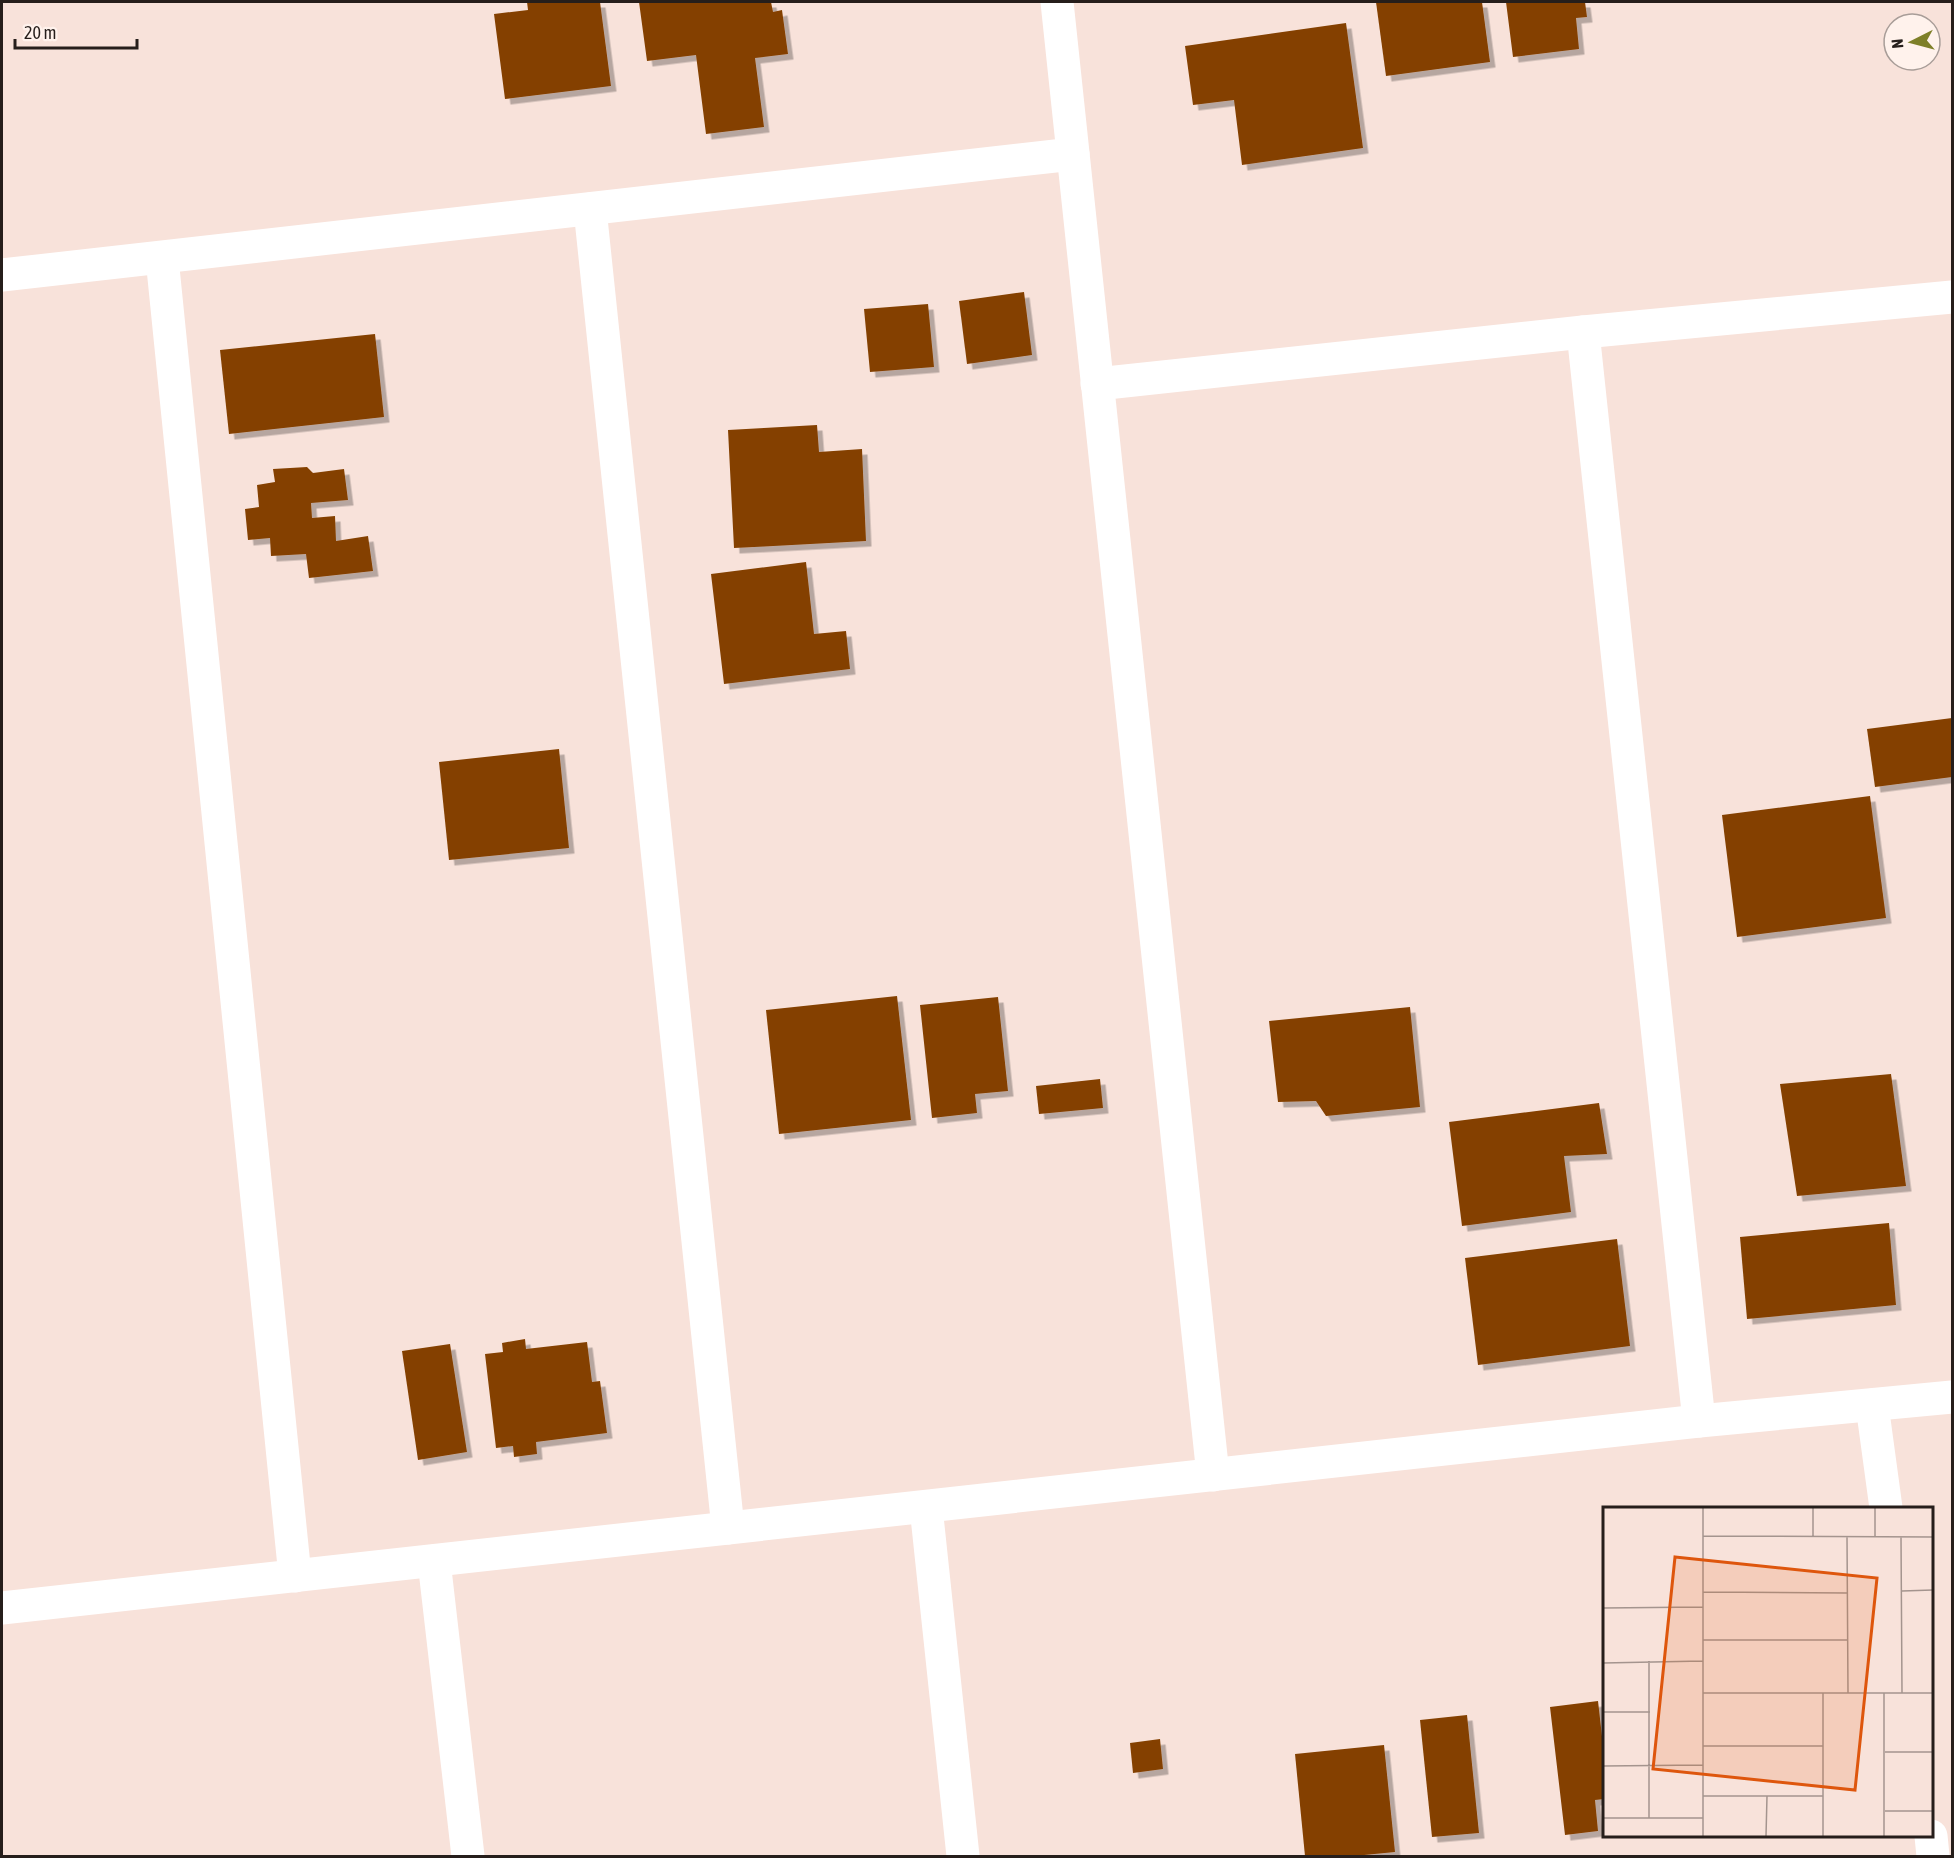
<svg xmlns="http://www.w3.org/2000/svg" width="1954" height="1858" font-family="'Asap Condensed',sans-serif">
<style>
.building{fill:#844103;filter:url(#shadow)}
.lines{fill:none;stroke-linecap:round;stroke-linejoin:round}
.street{stroke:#fff;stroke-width:33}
.inset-road{fill:none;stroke:#a4948e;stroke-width:1.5}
.view{fill:#de560d;fill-opacity:0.15;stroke:#de560d;stroke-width:3}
.inset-edge{fill:none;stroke:#261e1b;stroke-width:3}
</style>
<defs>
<filter id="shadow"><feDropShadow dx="5.5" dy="5.5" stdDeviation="0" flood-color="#0004"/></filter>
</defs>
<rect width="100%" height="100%" fill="#f8e2da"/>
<g class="building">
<path d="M527,2H600L611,86L505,99L494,14L528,10Z"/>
<path d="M639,2H771L773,12L782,10L788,54L755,58L764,127L706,134L696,55L647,61Z"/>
<path d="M1376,2H1482L1490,62L1386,76Z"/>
<path d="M1506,2H1585L1587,17L1576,18L1579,49L1513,57Z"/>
<path d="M1346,23L1363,148L1242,165L1234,100L1193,105L1185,46Z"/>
<path d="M1024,292L1032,355L967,364L959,301Z"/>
<path d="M928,304L934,367L870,372L864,309Z"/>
<path d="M375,334L384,417L229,434L220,350Z"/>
<path d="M817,425L819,452L862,449L866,541L734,548L728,430Z"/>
<path d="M307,467L313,473L344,469L348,500L311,503L312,518L335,516L336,541L368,536L373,571L309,578L306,554L271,556L270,538L248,540L245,509L259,507L257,485L275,482L273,469Z"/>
<path d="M806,562L814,634L846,631L850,669L724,684L711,574Z"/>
<path d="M1952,718V777L1875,787L1867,729Z"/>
<path d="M559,749L569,848L449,860L439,762Z"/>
<path d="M1870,796L1886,918L1737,937L1722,815Z"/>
<path d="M897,996L911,1120L779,1134L766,1010Z"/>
<path d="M998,997L1008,1091L975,1094L977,1113L932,1118L920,1005Z"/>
<path d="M1410,1007L1420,1107L1326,1116L1316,1101L1278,1102L1269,1021Z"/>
<path d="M1891,1074L1906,1186L1797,1196L1780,1084Z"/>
<path d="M1100,1079L1103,1108L1039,1114L1036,1086Z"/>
<path d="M1599,1103L1607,1154L1564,1156L1571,1212L1462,1226L1449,1122Z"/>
<path d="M1889,1223L1896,1305L1747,1319L1740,1237Z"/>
<path d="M1617,1239L1630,1346L1478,1365L1465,1258Z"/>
<path d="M525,1339L526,1349L587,1342L592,1382L600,1381L607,1433L536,1442L537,1454L514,1457L513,1446L496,1448L485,1354L503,1352L502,1343Z"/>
<path d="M450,1344L467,1452L418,1460L402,1351Z"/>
<path d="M1598,1701L1604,1754V1799L1595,1800L1598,1831L1565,1835L1550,1707Z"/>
<path d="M1467,1715L1479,1833L1432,1837L1420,1720Z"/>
<path d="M1160,1739L1163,1769L1133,1773L1130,1743Z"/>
<path d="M1384,1745L1395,1852L1354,1856H1305L1295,1754Z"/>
</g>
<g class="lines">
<g class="street">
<path d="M1057,2L1213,1475"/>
<path d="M590,209L728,1528"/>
<path d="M162,258L295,1576"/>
<path d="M2,275L1073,154"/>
<path d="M1583,332L1699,1421"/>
<path d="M1097,384L1583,332L1952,297"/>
<path d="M1872,1405L1886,1508"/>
<path d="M926,1507L963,1856"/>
<path d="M434,1561L468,1856"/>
<path d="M2,1608L1699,1421L1952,1397"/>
<path d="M1931,1836L1933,1856"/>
</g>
</g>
<g transform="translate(1603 1507)">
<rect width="330" height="330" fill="#f8e2da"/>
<path class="inset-road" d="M100,1V329M100,29L330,30M210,29V1M244,29L245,186M272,30V1M298,30L299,186M299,84L330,83M100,85L244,86M0,101L100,100M100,133H245M0,156L100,154M100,186H330M220,186V329M0,205H47M100,239H220M282,245H330M0,259L100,258M100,289H220M282,304H330M0,311H100M46,311V154M163,329L164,289M281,329V186"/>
<path class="view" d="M72,50L274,71L252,283L50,262Z"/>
<rect width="330" height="330" class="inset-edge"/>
</g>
<rect width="1954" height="1858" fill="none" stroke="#261e1b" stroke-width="6"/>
<g transform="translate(1912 42) rotate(264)"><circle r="28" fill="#fff2ec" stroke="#a89d98" stroke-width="1.5"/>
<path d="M0-4.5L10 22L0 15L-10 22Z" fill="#7e7f28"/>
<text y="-9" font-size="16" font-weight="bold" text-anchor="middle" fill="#261e1b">N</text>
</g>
<path d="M15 39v9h122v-9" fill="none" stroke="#261e1b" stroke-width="3"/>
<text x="24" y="39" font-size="18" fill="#261e1b" stroke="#fff2ec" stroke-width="4.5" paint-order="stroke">20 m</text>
</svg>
